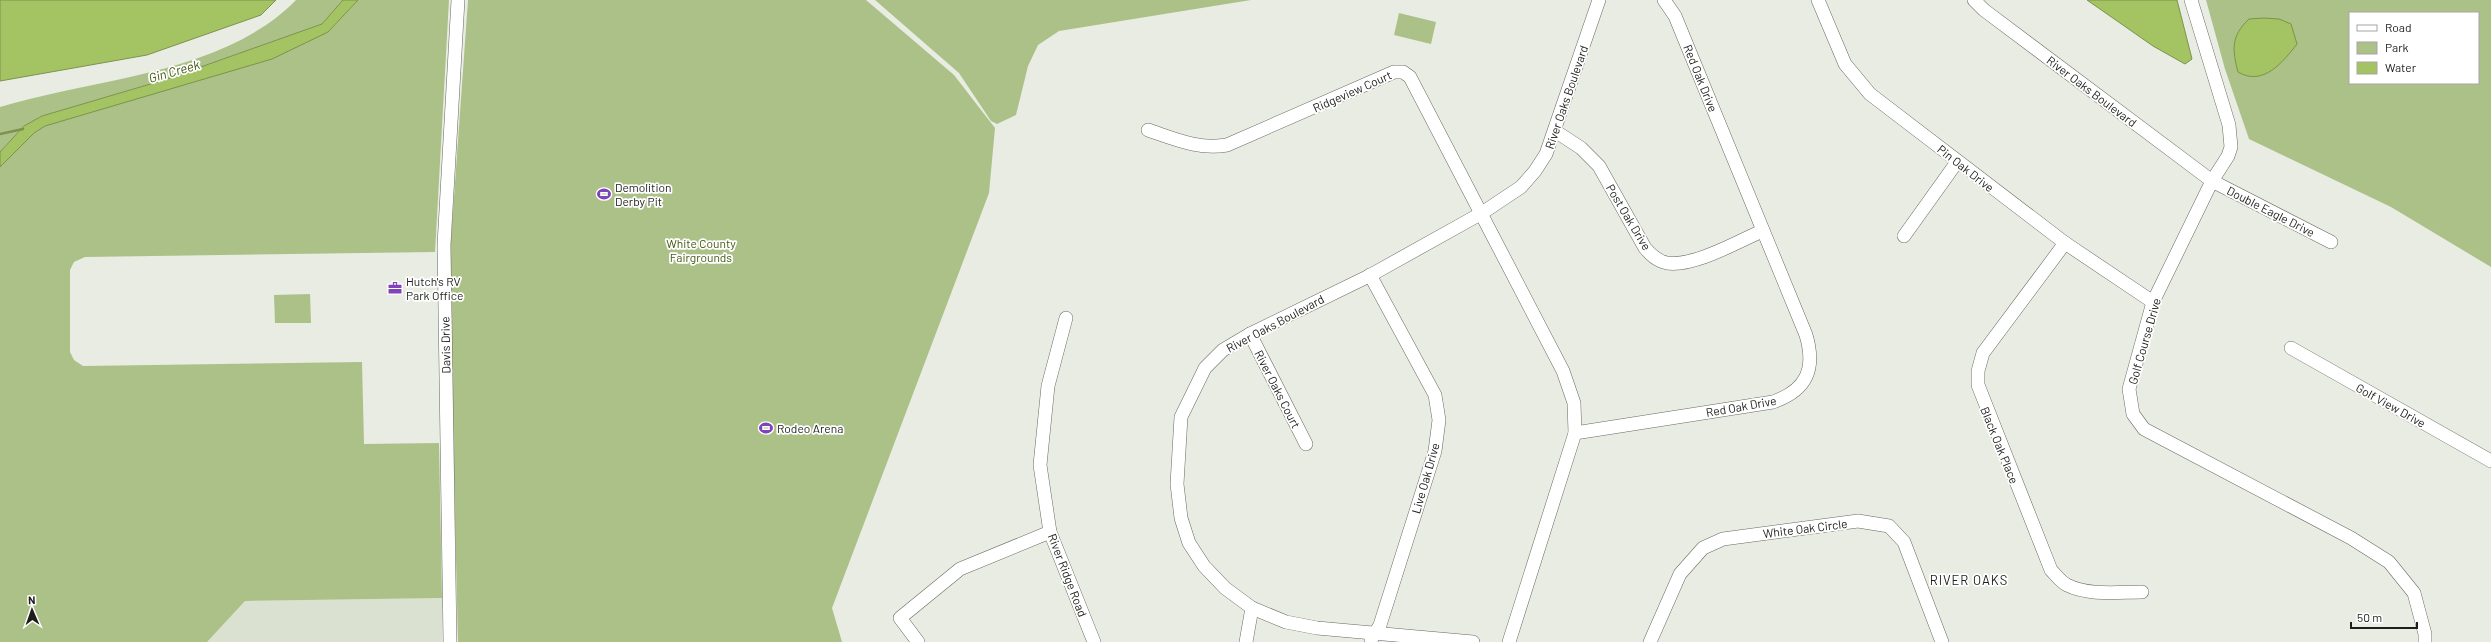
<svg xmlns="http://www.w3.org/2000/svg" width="2491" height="642" font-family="Barlow,sans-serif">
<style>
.built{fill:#dbe1d1}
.green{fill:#acc187;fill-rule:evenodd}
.water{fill:#a4c463;stroke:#7c924d}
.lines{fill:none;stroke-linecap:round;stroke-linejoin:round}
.stream{stroke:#7c924d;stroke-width:2.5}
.minor-casing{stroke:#676a62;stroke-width:14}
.minor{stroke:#fff;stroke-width:13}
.labels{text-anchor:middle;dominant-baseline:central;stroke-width:3.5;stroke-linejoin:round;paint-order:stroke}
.street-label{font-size:12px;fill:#1d1e1b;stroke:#fff}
.poi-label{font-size:12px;fill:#1d1e1b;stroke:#fff;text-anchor:start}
.park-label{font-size:12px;fill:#445813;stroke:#fff}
.water-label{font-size:13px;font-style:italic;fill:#3f530b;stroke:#fff}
.neighbourhood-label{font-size:13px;letter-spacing:1px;fill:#1d1e1b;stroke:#fff}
</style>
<rect width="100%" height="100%" fill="#e8ece3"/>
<path class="built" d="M442,598V642H207L245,601Z"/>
<g class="green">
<path d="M296,0H343L322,24L164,80L42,116L24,126L0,152V107C95,78 224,74 296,0Z"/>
<path d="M358,0H449L435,252L85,257L74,262L70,270V352L74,360L83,366L362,362L364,444L439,443L442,598L245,601L207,642H0V167L34,133L45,126L328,32Z"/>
<path d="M468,0H866L954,75L995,128L989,193L832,608L842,642H458L449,268Z"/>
<path d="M875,0H1251L1059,31L1038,45L1028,66L1016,115L997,124L991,121L959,73Z"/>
<path d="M2206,0H2491V267L2391,207L2249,139L2225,69ZM2350,13H2478V83H2350Z"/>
<path d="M1399,13L1436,22L1431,44L1394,35Z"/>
<path d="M310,294L311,323H275L274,295Z"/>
</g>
<g class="water">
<path d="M0,0H276L261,15L147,55L0,81Z"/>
<path d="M343,0H358L328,32L272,59L45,126L34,133L0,167V152L24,126L42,116L164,80L322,24Z"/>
<path d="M2087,0H2177L2192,59L2185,64L2153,46Z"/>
<path d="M2264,18L2279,19L2291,24L2297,44C2283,62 2263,87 2238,72C2232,49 2231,36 2249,19Z"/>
</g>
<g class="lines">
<path class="stream" d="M0,134L23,129"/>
<g class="minor-casing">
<g id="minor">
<path d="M1818,0L1845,64L1870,94L2065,243L2153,302"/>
<path d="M1974,0L1984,10L2212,181L2331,242"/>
<path d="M2191,0L2229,125L2231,147L2228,156L2212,181L2153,302L2129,389L2133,414L2144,429L2351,538L2389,562L2414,593L2425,634V642"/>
<path d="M1148,130C1175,139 1199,150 1227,145L1394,72H1403L1410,77L1563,371L1574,403L1575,433L1509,642"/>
<path d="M1555,131L1581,148L1599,166L1645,248C1651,255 1657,261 1667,263C1694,267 1737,242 1762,231"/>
<path d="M1904,236L1957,162"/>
<path d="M2065,243L1983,353L1978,371V385L2051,570C2056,575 2061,582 2067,585C2089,596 2118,592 2142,592"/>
<path d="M1370,275L1435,395L1439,420L1435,451L1380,625L1371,640"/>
<path d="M1066,318L1048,386L1040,465L1050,532L1094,642"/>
<path d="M1250,334L1306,444"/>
<path d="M2291,348L2491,461"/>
<path d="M1575,433L1773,402C1807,390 1816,369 1806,335L1675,16L1664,0"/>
<path d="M450,642L444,245L458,0"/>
<path d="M918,642L900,618L960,569L1050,532"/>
<path d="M1246,642L1252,608"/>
<path d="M1473,642L1317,628L1286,622L1252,608L1225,588L1204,566L1189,543L1181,518L1177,484L1181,417L1205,368L1223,350L1250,334L1369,276L1482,213L1521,187L1535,171L1546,154L1599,0"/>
<path d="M1650,642L1680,574L1703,548L1723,539L1858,521L1889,526L1904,542L1942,642"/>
</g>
</g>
<use href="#minor" class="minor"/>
</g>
<defs>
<g id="stadium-bare" transform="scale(1.08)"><path d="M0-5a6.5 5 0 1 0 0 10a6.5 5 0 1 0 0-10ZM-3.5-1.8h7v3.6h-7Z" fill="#8043b9" stroke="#fff" stroke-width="2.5" paint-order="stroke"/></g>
<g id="office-bare" transform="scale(1.08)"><path d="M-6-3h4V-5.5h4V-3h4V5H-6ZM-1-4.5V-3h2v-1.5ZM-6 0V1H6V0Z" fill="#8043b9" stroke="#fff" stroke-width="2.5" paint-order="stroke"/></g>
</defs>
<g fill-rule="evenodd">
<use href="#stadium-bare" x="604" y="194"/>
<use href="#office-bare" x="395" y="288"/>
<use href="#stadium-bare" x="766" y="428"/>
</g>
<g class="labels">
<g class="street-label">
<text transform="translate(1701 78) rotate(68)">Red Oak Drive</text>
<text transform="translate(1352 91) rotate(-24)">Ridgeview Court</text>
<text transform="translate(2092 91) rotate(37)">River Oaks Boulevard</text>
<text transform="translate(1566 97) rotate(-71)">River Oaks Boulevard</text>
<text transform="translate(1966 168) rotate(38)">Pin Oak Drive</text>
<text transform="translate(2271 211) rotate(27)">Double Eagle Drive</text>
<text transform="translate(1629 217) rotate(59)">Post Oak Drive</text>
<text transform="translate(1275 323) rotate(-28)">River Oaks Boulevard</text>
<text transform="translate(2144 341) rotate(-74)">Golf Course Drive</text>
<text transform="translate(445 345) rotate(-91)">Davis Drive</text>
<text transform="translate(1278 389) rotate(63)">River Oaks Court</text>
<text transform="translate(2391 405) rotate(29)">Golf View Drive</text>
<text transform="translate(1741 406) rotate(-10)">Red Oak Drive</text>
<text transform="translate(2000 445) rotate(68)">Black Oak Place</text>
<text transform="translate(1425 478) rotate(-74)">Live Oak Drive</text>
<text transform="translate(1805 528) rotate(-7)">White Oak Circle</text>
<text transform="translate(1068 575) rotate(69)">River Ridge Road</text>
</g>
<g class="poi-label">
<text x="615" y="187">Demolition<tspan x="615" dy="14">Derby Pit</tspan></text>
<text x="406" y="281">Hutch's RV<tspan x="406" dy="14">Park Office</tspan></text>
<text x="777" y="428">Rodeo Arena</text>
</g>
<g class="park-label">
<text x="701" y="243">White County<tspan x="701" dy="14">Fairgrounds</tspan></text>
</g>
<g class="water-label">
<text transform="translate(174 71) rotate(-16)">Gin Creek</text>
</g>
<g class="neighbourhood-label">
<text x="1969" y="580">RIVER OAKS</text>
</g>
</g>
<rect x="2349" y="12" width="130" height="72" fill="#ffffff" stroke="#a5a5a4"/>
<rect x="2357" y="25" width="20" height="6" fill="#ffffff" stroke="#a5a5a4"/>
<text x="2385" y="32" font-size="12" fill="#1d1e1b">Road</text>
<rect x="2357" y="42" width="20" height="12" fill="#acc187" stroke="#a5a5a4"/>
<text x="2385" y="52" font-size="12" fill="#1d1e1b">Park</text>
<rect x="2357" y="62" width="20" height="12" fill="#a4c463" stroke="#a5a5a4"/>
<text x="2385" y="72" font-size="12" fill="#1d1e1b">Water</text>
<g transform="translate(32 610) rotate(358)" stroke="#ffffff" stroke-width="3" paint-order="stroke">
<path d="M0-3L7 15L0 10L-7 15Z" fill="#1d1e1b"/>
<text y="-6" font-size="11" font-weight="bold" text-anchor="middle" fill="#1d1e1b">N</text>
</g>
<path d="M2351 622v6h66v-6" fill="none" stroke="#1d1e1b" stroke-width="2"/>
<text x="2357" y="622" font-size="12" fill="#1d1e1b" stroke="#ffffff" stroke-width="3" paint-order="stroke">50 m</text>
</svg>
